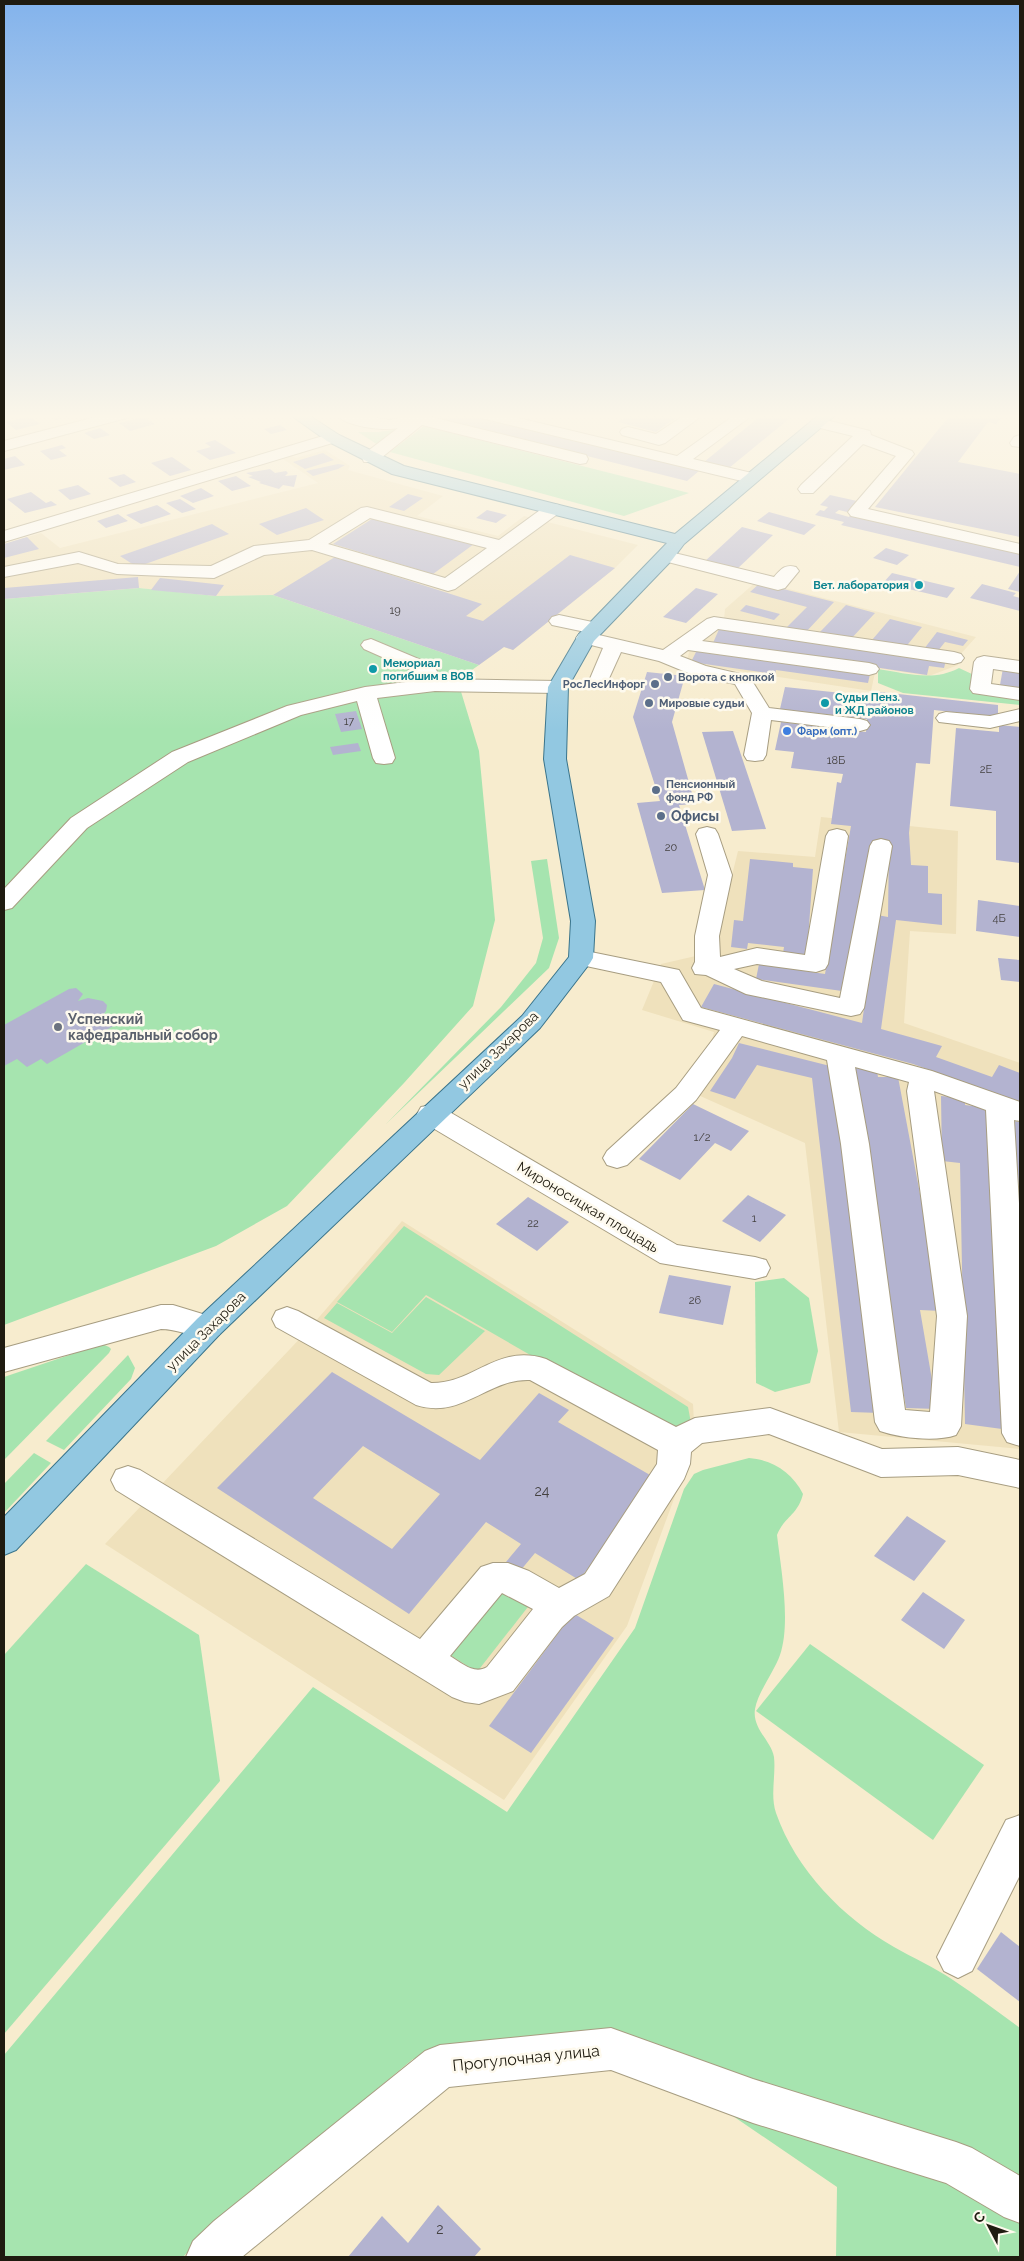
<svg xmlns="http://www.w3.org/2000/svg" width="1024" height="2261" font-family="Raleway,sans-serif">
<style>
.built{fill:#efe1bc}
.green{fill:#a6e4af}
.building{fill:#b3b3d0;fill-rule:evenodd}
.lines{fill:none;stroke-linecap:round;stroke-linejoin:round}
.minor-casing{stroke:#a79d81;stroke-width:2}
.major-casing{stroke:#3a748b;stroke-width:2}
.minor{fill:#fff;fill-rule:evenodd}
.major{fill:#92c8e1;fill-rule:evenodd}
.culture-dot{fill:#0f9aa8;stroke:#fefaee;stroke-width:2}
.service-dot{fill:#5c6f8a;stroke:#fefaee;stroke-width:2}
.shop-dot{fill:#3f7fe0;stroke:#fefaee;stroke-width:2}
.worship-dot{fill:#6b7280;stroke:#fefaee;stroke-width:2}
.labels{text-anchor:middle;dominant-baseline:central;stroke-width:5;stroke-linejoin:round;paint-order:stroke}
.far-culture-label{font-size:11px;font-weight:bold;fill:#0d838f;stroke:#fefaee;text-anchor:start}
.number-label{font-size:11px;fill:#444140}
.far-service-label{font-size:11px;font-weight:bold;fill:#4e5e75;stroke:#fefaee;text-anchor:start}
.far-shop-label{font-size:11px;font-weight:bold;fill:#366cbe;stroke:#fefaee;text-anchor:start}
.service-label{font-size:14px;font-weight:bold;fill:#4e5e75;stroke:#fefaee;text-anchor:start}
.worship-label{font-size:14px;font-weight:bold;fill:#5b616d;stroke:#fefaee;text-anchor:start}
.street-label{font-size:14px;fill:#1f1b10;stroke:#fefaee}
.near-number-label{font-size:14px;fill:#444140}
.near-street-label{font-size:16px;fill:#1f1b10;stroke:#fefaee}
</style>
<rect width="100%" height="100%" fill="#f7ecce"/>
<g class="built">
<path d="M325,450L350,466L348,470L443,496L417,516L498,536L524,516L638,545L615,568L513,650L504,647L479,665L273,595L216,596L139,588L4,599V544L41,533L60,548L318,483L283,459L292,456L296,458Z"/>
<path d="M757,581L976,637L959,656L958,665L929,676L876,668L871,691L686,663L692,643L724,620L725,609Z"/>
<path d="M821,817L958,831L956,934L910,931L904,1023L1020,1063V1449L839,1432L805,1143L698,1095L714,1032L642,1010L661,964L713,952L738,851L815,857Z"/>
<path d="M402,1221L693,1404L695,1442L627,1626L504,1800L105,1544L308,1330Z"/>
</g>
<g class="green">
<path d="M424,426L689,493L624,516L390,452Z"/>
<path d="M400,429L378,445L358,432H378Z"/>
<path d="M139,588L216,596L273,595L479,665L459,679V685L479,751L495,920L473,1006L404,1083L287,1206L216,1246L4,1325V599Z"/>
<path d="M959,668L1006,690L1020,692V705L903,693L878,683V669C905,673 933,682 959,668Z"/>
<path d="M547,859L559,938L549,968L386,1124L501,1007L536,963L543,938L531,861Z"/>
<path d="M404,1226L688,1407L691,1423L673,1437L426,1295L392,1332L337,1302Z"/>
<path d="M784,1278L809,1298L818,1351L810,1383L775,1392L756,1383L755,1282Z"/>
<path d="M426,1297L485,1331L439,1375L426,1374L324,1318L337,1303L392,1333Z"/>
<path d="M102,1344L109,1347L111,1349L109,1353L4,1460V1377Z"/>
<path d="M128,1355L135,1368L131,1379L64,1450L46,1441Z"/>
<path d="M34,1453L51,1463L4,1513V1484Z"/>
<path d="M749,1458C772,1460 792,1472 803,1494C798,1515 784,1517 777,1535C781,1569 791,1623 780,1655C774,1672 758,1692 755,1709C752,1729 771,1740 774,1757C776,1776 770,1795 776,1813C796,1870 843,1918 894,1947C913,1958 934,1967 953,1980C976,1995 998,2012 1020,2028V2257H836L837,2187L607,2030L413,2059L216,2223L183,2257H4V2055L313,1687L507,1812L635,1628L684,1489L694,1474L703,1470Z"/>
<path d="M86,1564L199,1635L220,1781L4,2034V1655Z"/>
<path d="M501,1585L531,1603L477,1672L447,1653Z"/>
<path d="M810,1644L984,1765L933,1840L756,1711Z"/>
</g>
<g class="building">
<path d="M48,414H76L56,420Z"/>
<path d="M227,414H255L237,419Z"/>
<path d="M442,414H466L699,471L687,481L435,418Z"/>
<path d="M630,414L642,415L681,414L656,432L618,422Z"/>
<path d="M763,414H795L729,468L704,462Z"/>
<path d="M951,414H1004L996,424L988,422L958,462L1020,474V537L875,507Z"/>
<path d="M29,416L40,424L16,430L6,422Z"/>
<path d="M144,417L155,424L130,431L119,423Z"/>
<path d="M280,425L287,430L271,434L264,429Z"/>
<path d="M100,428L110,435L94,439L84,433Z"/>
<path d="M215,440L236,453L210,460L196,451L211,447L205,443Z"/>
<path d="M62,445L66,448L59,450L67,456L51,460L40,451Z"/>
<path d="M323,453L334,460L305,469L293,462Z"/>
<path d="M15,456L25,465L4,470V459Z"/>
<path d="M172,457L191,470L170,476L151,463Z"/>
<path d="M338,464L345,465L338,469L313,476L306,471Z"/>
<path d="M270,469L275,473L286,471L288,473L285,476L297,475L294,487L283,485L279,489L259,483L261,482L248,477L253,476L246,473Z"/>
<path d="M124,474L136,482L120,487L108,478Z"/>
<path d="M236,476L251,486L232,491L218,481Z"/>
<path d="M78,485L91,494L70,500L58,490Z"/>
<path d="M201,488L214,496L193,503L180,496Z"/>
<path d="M31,492L46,503L51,501L57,505L25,513L7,499Z"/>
<path d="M408,494L423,498L404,511L389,507Z"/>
<path d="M830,495L857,501L847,512L839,510L835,513L849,517L851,514L1020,553V567L841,525L844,522L815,515L820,510L824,511L828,507L820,505Z"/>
<path d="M180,499L196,509L182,513L166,503Z"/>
<path d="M157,505L171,514L141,524L126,515Z"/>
<path d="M306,508L324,520L277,535L259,524Z"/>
<path d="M487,510L507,515L496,523L476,518Z"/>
<path d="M769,512L816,525L804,535L757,521Z"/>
<path d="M118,514L128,521L106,528L97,521Z"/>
<path d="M375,517L474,544L433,574L333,544Z"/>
<path d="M212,524L229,534L137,567L120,556Z"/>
<path d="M742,527L773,535L735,571L703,563Z"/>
<path d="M27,537L39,549L4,558V544Z"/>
<path d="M886,548L909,555L897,565L873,558Z"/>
<path d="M570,555L615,568L513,650L504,647L479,665L273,595L335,557L482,604L466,616L483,621Z"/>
<path d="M1020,571V592L1008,589Z"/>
<path d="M892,573L955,588L947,598L883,583Z"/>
<path d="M138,577L139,588L4,599V588Z"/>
<path d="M160,578L224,585L216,596L151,590Z"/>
<path d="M760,583L834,602L805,633L786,628L807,607L750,592Z"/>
<path d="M982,584L1016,593L1013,596L1020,598V611L970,598Z"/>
<path d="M696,588L718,594L686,623L663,617Z"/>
<path d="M746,605L780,614L774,620L740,611Z"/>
<path d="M846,605L875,613L849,641L819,633Z"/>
<path d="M890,619L922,627L904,649L872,640Z"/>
<path d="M720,627L946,660L944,668L929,666L927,675L713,643Z"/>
<path d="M937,632L968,640L963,646L945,642L937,652L924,649Z"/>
<path d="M697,650L870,674L868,683L776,670L775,674L691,662Z"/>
<path d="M1003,668L1020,670V688L1000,685Z"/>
<path d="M647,672L685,676L672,722L695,804L679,805L705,890L662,893L637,803L660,801L633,717Z"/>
<path d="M785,687L870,696L871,691L998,705V717L934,710L930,764L916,763L909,833L911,865L928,866V893L942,894V925L896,920L881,1029L942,1046L936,1057L992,1077L999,1065L1020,1073V1102L913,1064L701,1007L714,984L862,1023L877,915L888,917L889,842L849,992L756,979L759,964L825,974L851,826L831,824L837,782L841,783L843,774L791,768L794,752L775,750L781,722L866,732L867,719L780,709Z"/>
<path d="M356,711L362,729L341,732L335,714Z"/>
<path d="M999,725L1020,727V863L996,860V811L950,806L956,728L999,732Z"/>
<path d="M733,731L766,829L732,831L702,732Z"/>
<path d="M358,743L361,751L333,755L330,747Z"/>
<path d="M750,859L793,863V867L813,869L807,955L783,953L784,947L748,943L747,949L731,947L734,920L743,921Z"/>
<path d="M978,900L1020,906V937L976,931Z"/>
<path d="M998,958L1020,960V982L1001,980Z"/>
<path d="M76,988L83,994L78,1001L88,998L103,1001L107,1005L106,1011L101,1017L112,1018L115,1021V1025L47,1064L41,1059L27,1067L17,1059L4,1066V1025L69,989Z"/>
<path d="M739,1043L834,1067L880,1413L851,1412L812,1078L757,1065L735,1099L710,1091L732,1058Z"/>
<path d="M851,1065L876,1066L878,1077H898L942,1311L920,1310L937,1409L906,1408Z"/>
<path d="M941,1096L965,1098V1105L989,1108L1002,1429L965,1424L960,1163L942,1161Z"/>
<path d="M693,1104L749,1131L731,1151L715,1143L680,1180L639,1159Z"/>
<path d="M1014,1121L1020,1122V1194H1019Z"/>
<path d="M748,1195L786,1215L760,1242L722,1221Z"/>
<path d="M528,1197L569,1222L537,1251L496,1224Z"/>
<path d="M669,1275L731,1286L723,1325L659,1313Z"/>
<path d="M332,1372L480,1460L539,1393L569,1410L558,1422L657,1479L579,1580L535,1553L520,1571L506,1562L521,1544L486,1522L409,1614L217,1488ZM363,1446L440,1494L392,1549L313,1498Z"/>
<path d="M907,1516L946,1541L914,1581L874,1556Z"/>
<path d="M923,1592L965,1620L944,1649L901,1620Z"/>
<path d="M573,1613L614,1638L531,1753L489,1726Z"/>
<path d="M1001,1932L1020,1947V2002L977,1969Z"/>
<path d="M438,2205L481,2249L474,2257H348L382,2216L408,2243Z"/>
</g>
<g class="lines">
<g class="minor-casing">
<g id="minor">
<path d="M107,414H132L130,417L4,451V441Z"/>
<path d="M336,414H356L389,420L419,414L586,455L588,459L586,463L580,464L422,425L376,462H364L362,458L364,454L398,428C384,431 345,427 336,414Z"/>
<path d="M475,414H502L677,456L736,414H754L693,459L756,474L758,478L756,482L750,483L477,417Z"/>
<path d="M686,414H704L665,443L659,445L622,435L620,432L622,429L628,427L656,434Z"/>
<path d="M818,418L870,431L871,435L912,451L914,454L868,509L1020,544V554L851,516L848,512L851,508L896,456L863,444L813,493H801L798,489L801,485L853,436L812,426L810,423L812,420Z"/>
<path d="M333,433L339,435L341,438L339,441L4,542V531Z"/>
<path d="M1020,435V447L1012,446L1010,443L1014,437Z"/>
<path d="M553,504L559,505L562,509L559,513L455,589L448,591L312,550L264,555L214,578L117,574L78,563L4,577V567L79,552L118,564L211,566L254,546L309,540L361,508L367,507L499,540L547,505ZM370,518L487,548L445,578L328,544Z"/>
<path d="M666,551L774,577C781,569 785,564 796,567L799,571L785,588L778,590L660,560L657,556L660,552Z"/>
<path d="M559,615L602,624L605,628L602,632L595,634L552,625L549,621L552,617Z"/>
<path d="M714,617L954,652L961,654L964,658L961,662L954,664L718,629L702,641L869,663L876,665L879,669L876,673L869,675L688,650L680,656L706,666L749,676L769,708L860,719L867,721L870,725L867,729L860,731L771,720L766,755L763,760L755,761L747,760L744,755L752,713L735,684L693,675L659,661L621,652L606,685L599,687L592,685L589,681L603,648L579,642L576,638L579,634L586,632L663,650L707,619Z"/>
<path d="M371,639L433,665L442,679L558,681L565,683L568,687L565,691L558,693L435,691L377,698L395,758L392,763L384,764L376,763L373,758L357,701L301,715L188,762L87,828L12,908L4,910V889L71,818L172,752L287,706L365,687L422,680L418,673L364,649L361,645L364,641Z"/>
<path d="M984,656L1020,661V673L993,669L991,684L1020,688V700L973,693L970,689L974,662L977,658Z"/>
<path d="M1020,709V721L990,728L939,722L936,718L939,714L946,712L990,716Z"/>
<path d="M707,827L715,829L718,834L732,875L719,936L720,957L757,948L805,955L826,836L829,831L837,829L845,831L848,836L828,964L825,969L816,972L757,964L734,969L762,981L840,998L870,846L873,841L881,839L889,841L892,846L864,1008L860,1014L851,1016L746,994L706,975L695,974L692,968L695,962V936L708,875L696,834L699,829Z"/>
<path d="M581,950L679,970L701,1008L932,1071L1020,1102V1121L1014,1120L1020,1220V1446L1007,1442L1002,1433L986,1110L934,1091L967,1316L961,1426L956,1435C936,1442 900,1438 880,1431L875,1422L841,1144L827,1060L742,1036L696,1100L627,1165L617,1168L607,1165L603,1158L607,1151L676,1088L720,1030L683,1020L661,982L572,963L569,958L572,953ZM855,1067L909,1082L907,1091L937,1316L930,1412L905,1410L869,1144Z"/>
<path d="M431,1105L441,1107L677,1245L755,1257L766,1260L770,1268L766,1276L755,1279L660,1263L421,1121L417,1114L421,1107Z"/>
<path d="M161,1305H173L219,1319L223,1327L219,1335C200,1342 181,1329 161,1329L4,1372V1348Z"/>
<path d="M287,1307L298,1311L431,1383C474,1384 497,1343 546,1359L676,1427L695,1418L770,1408L882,1449L958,1447L1020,1460V1488L958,1475L881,1477L769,1434L702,1443L691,1452L690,1464L684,1479L609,1596L574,1616L562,1627L513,1691L479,1704L465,1702L452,1697L116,1490L111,1480L116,1470L128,1466L140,1470L420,1639L481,1567L493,1563H508L529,1571L559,1588L585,1574L657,1464L658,1450L530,1380C488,1378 462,1420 416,1405L276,1327L272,1319L276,1311ZM502,1593L533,1609L487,1667C474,1675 462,1663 450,1656Z"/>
<path d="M1020,1815V1875L972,1971L958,1978L944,1971L937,1957L944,1943L1006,1820Z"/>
<path d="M611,2028L753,2079L956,2142L972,2148L1020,2176V2223L1004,2217L946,2183L753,2123L611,2070L449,2087L242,2257H186L193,2241L214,2221L425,2051L440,2045Z"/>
</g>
</g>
<g class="major-casing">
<path id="major" d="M289,414H307L339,435L404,466L675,534L820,414H837L684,544L672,560L594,641L568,687L566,759L595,921L593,958L590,963L540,1028L219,1335L16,1550L4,1555V1517L197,1319L522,1016L569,957L571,921L544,759L548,687L579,634L667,543L392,474L327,441Z"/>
</g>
<use href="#minor" class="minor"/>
<use href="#major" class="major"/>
</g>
<linearGradient id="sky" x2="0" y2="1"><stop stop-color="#83b3ec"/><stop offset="0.57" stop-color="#fbf6e9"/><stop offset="1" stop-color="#fbf6e9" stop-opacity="0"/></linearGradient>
<rect width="1024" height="730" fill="url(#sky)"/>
<g class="culture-dot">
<circle cx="919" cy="585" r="5"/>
<circle cx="373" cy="669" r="5"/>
<circle cx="825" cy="703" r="5"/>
</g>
<g class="service-dot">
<circle cx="668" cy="677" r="5"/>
<circle cx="655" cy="684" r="5"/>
<circle cx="649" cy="703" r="5"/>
<circle cx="656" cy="790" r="5"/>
<circle cx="661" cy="816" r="5"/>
</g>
<circle class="shop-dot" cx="787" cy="731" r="5"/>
<circle class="worship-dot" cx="58" cy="1027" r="5"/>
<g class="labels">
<g class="far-culture-label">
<text x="909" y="585" text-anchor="end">Вет. лаборатория</text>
<text x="383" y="663">Мемориал<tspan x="383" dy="13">погибшим в ВОВ</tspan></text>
<text x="835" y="697">Судьи Пенз.<tspan x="835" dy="13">и ЖД районов</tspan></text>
</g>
<g class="number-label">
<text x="395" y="610">19</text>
<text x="349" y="721">17</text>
<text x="836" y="760">18Б</text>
<text x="986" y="769">2Е</text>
<text x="671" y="847">20</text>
<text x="999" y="918">4Б</text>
<text x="702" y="1137">1/2</text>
<text x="754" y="1218">1</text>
<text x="533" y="1223">22</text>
<text x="695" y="1300">26</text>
</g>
<g class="far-service-label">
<text x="678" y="677">Ворота с кнопкой</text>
<text x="645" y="684" text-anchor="end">РосЛесИнфорг</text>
<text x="659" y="703">Мировые судьи</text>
<text x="666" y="784">Пенсионный<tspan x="666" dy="13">фонд РФ</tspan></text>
</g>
<g class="far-shop-label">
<text x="797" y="731">Фарм (опт.)</text>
</g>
<g class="service-label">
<text x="671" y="816">Офисы</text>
</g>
<g class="worship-label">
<text x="68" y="1019">Успенский<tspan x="68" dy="16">кафедральный собор</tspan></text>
</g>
<g class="street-label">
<text transform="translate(498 1050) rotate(-44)">улица Захарова</text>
<text transform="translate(588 1207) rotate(31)">Мироносицкая площадь</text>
<text transform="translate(206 1331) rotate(-45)">улица Захарова</text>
</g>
<g class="near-number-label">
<text x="542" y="1491">24</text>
<text x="440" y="2229">2</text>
</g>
<g class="near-street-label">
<text transform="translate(526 2058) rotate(-6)">Прогулочная улица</text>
</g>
</g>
<rect width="1024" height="2261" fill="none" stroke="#1f1b10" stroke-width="10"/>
<g transform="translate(989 2226) rotate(311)" stroke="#fefaee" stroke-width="4" paint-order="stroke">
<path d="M0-4L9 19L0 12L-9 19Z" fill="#1f1b10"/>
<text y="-8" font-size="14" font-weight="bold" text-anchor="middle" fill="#1f1b10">С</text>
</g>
</svg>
